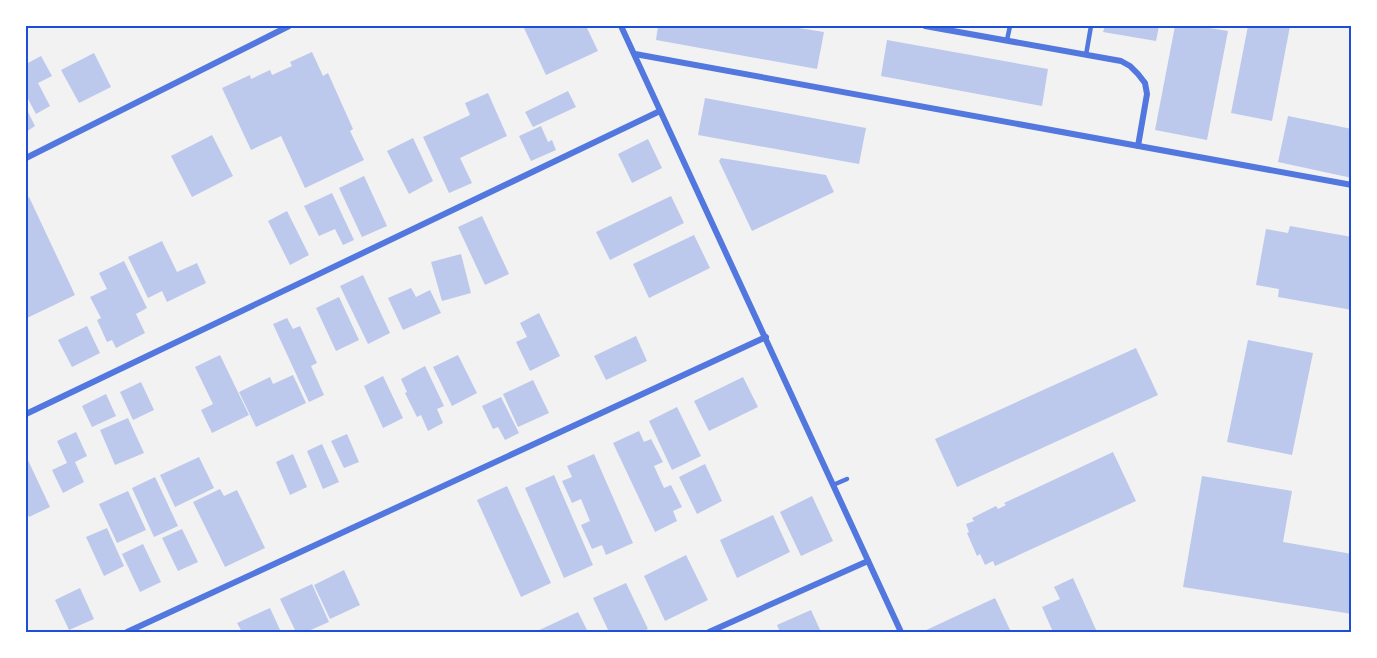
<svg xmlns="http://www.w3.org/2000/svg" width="1377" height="658" font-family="'Space Grotesk',sans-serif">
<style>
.building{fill:#bdc9ec}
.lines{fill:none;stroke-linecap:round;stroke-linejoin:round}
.service{stroke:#5277de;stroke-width:4.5}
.minor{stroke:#5277de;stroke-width:6}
.neatline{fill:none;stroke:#1d4ed8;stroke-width:2}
</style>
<rect width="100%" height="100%" fill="#f2f2f2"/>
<g class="building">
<path d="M523,26H586L598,51L546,75Z"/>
<path d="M658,26H786L824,32L817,69L656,40Z"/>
<path d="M1105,26H1159L1156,41L1103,32Z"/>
<path d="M1175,26H1197L1228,31L1207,140L1155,130Z"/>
<path d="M1248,26H1290L1272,121L1231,113Z"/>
<path d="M887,40L1048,69L1042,106L881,76Z"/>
<path d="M312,52L323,76L328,73L353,129L350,131L364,160L305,188L281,136L251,150L222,88L250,75L251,79L270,70L272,75L292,66L290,62Z"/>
<path d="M94,53L111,87L79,103L61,70Z"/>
<path d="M41,56L52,76L38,83L50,106L36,114L26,95V64Z"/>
<path d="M568,91L576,107L533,127L525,112Z"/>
<path d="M488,93L507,136L460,158L472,183L449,193L423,137L470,115L465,103Z"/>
<path d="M705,98L866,128L859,164L698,135Z"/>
<path d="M26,108L35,126L26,132Z"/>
<path d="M1288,116L1352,129V178L1278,162Z"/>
<path d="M541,126L548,142L552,140L556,150L531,161L519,136Z"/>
<path d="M212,135L233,176L192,197L171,156Z"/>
<path d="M413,138L433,181L409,194L387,151Z"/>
<path d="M648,139L662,168L632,183L618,154Z"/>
<path d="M721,158L826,175L834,192L752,231L719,161Z"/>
<path d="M364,176L387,226L362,237L339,188Z"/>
<path d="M332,193L354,240L343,245L335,229L319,236L304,206Z"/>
<path d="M671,196L684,223L610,260L596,232Z"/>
<path d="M29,197L75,295L27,318L26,315V199Z"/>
<path d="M287,211L309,255L290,265L268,221Z"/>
<path d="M482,216L509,274L485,285L458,227Z"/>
<path d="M1290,226L1352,237V310L1278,297L1279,289L1256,285L1266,229L1288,233Z"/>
<path d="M694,235L710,268L649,298L633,264Z"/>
<path d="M162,241L177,272L197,263L206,283L167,302L162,291L148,298L128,257Z"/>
<path d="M461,254L471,293L442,301L431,262Z"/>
<path d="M124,261L147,308L136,314L145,333L116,348L112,340L107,342L97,320L101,318L90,297L107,289L99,273Z"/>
<path d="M363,275L390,333L368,344L340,286Z"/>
<path d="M411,288L416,297L430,290L441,313L403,330L388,298Z"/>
<path d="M339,297L359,340L336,351L316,308Z"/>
<path d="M539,313L560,356L530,371L516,342L527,337L520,323Z"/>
<path d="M287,318L293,329L300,326L317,363L311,366L324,395L309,402L273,324Z"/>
<path d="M87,326L100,353L72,367L58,340Z"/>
<path d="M636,336L647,361L606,380L594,356Z"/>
<path d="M1248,340L1313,353L1292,455L1227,442Z"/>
<path d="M1136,348L1158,395L957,487L935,439Z"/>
<path d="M220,355L249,415L212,433L201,410L213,404L195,367Z"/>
<path d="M458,355L477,393L452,406L433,367Z"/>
<path d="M425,366L444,406L437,409L443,423L428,431L421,415L417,417L405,393L407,392L401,379Z"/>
<path d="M293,375L306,403L256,427L239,392L270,377L273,384Z"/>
<path d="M383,376L403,418L383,428L364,386Z"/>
<path d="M743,377L758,407L709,431L694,401Z"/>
<path d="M533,380L549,413L518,427L503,394Z"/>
<path d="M141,382L154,410L133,420L120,392Z"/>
<path d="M106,394L116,416L92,427L82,406Z"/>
<path d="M501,397L519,433L505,440L498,427L493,429L482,406Z"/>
<path d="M677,407L701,456L672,470L649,421Z"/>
<path d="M128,418L144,453L115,465L100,430Z"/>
<path d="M639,431L644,442L651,439L663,462L654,466L664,488L671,485L682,507L673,511L677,521L655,532L613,443Z"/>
<path d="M76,432L87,456L75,462L84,482L63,493L52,470L67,463L57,441Z"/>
<path d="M347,434L359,462L344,468L331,441Z"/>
<path d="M322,444L339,482L323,489L307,451Z"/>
<path d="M1113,452L1136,501L995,566L993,561L985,565L980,554L977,556L967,533L969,532L966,524L974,521L972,518L996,506L998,509L1006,505L1004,503Z"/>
<path d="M293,454L307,487L290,495L276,462Z"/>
<path d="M594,454L633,543L606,555L602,545L592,549L581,525L590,521L581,499L572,503L562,481L572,477L567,466Z"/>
<path d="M26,456L50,507L29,517L26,511Z"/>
<path d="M199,457L214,488L175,507L160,475Z"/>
<path d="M705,464L722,501L697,514L679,477Z"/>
<path d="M554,475L593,565L564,578L525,488Z"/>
<path d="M1202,476L1292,491L1283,542L1352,554V614L1183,587Z"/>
<path d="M155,477L178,526L154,537L132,488Z"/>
<path d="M507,486L551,583L521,597L477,500Z"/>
<path d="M220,489L224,496L237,490L265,548L225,567L193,502Z"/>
<path d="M128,491L146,530L117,543L99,504Z"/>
<path d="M812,496L833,541L801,556L780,512Z"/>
<path d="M773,515L790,552L737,578L720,540Z"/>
<path d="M107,528L124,566L104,576L86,537Z"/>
<path d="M182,529L198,562L178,571L162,538Z"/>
<path d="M143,544L161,582L140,592L122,554Z"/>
<path d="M686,555L708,600L665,621L644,576Z"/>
<path d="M344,570L360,605L330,619L314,585Z"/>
<path d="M1073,578L1097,632H1053L1042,607L1060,599L1054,587Z"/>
<path d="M626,583L648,629L641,632H609L593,598Z"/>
<path d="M312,584L329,622L306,632H296L280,599Z"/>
<path d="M80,588L94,619L69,630L55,600Z"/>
<path d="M995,598L1011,632H922Z"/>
<path d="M270,608L281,632H242L237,623Z"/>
<path d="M811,610L821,632H780L777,625Z"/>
<path d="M578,612L588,632H535Z"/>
</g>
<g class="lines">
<g class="service">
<path d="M1007,40L1010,26"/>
<path d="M1086,55L1091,26"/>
<path d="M833,485L847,479"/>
</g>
<g class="minor">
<path d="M621,26L901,632"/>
<path d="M925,26L1121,61L1130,66L1138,74L1145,83L1147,94L1138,146"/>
<path d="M635,54L1352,185"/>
<path d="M26,158L289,26"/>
<path d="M26,414L660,111"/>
<path d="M127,632L766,337"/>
<path d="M709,632L868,561"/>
</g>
</g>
<rect width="1377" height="658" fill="none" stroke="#ffffff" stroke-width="54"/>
<rect x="27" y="27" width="1323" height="604" class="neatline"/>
</svg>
